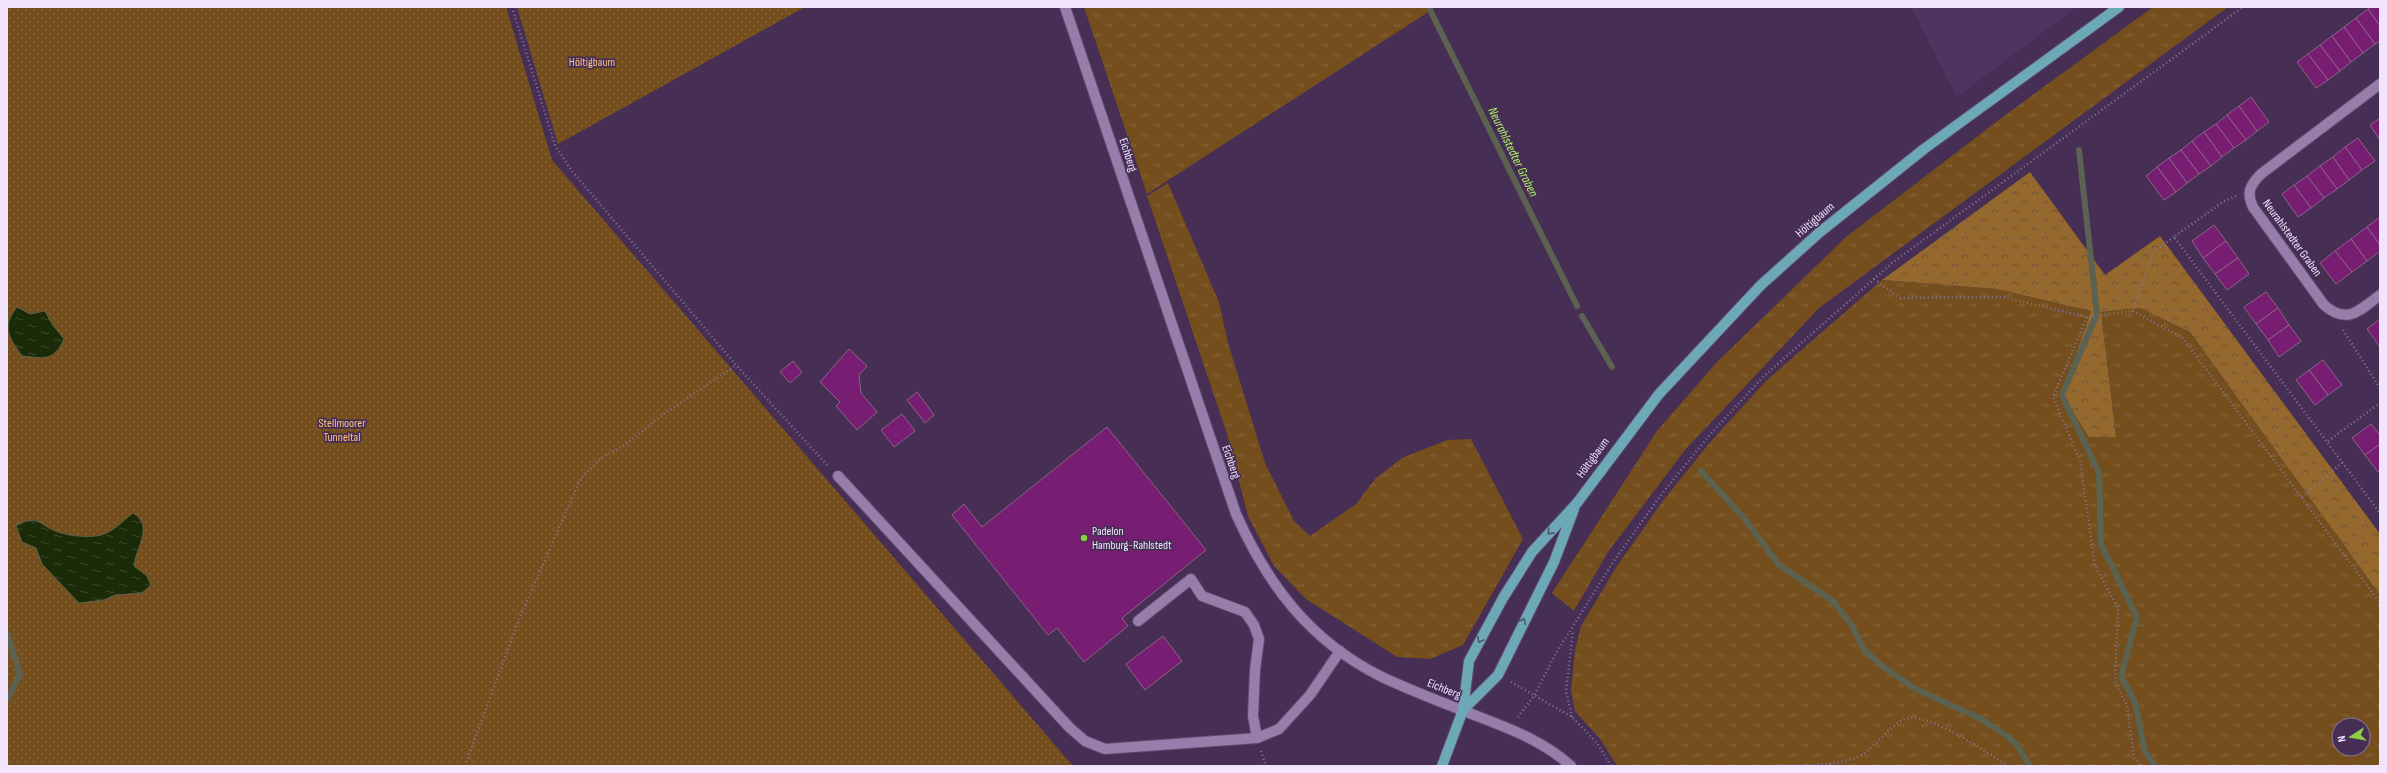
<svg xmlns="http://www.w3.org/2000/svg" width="2387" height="773" font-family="'Sofia Sans Condensed',sans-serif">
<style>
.built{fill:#4f3361}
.grass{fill:url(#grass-tufts);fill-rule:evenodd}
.forest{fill:url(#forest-crowns)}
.park{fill:url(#park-dots)}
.water{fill:url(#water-ripples);stroke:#5c6251}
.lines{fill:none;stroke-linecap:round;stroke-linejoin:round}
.stream{stroke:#5c6251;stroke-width:6}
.building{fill:#781e72;stroke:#8c6487}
.minor-casing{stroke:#5f4b6d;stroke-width:12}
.major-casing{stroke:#5f4b6d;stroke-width:12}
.path{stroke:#887496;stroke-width:2.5;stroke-dasharray:1 3;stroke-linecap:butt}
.minor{stroke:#977da9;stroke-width:10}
.major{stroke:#6ca8b6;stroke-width:10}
.oneway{stroke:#515372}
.poi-dot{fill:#8ece43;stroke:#462e55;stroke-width:1.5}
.labels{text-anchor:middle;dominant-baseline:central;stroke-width:3.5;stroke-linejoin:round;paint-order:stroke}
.park-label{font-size:12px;fill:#ffc47c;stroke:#462e55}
.street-label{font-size:12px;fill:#f2e4fd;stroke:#462e55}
.poi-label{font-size:12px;fill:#f2e4fd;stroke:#462e55;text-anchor:start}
.water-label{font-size:13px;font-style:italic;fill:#aef264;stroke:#462e55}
</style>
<defs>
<pattern id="grass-tufts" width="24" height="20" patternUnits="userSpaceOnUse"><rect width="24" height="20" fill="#744e1c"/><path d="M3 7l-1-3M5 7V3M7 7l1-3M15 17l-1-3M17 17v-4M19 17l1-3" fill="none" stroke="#88673e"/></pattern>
<pattern id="forest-crowns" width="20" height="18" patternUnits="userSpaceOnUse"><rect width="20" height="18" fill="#95682e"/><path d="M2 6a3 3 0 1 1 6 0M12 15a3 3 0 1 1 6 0" fill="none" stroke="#6f563d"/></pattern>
<pattern id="park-dots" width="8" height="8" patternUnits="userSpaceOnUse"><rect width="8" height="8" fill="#744e1c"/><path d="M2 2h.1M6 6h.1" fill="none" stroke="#88673e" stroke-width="1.8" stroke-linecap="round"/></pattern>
<pattern id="water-ripples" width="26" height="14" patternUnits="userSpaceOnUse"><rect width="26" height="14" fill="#1b2b07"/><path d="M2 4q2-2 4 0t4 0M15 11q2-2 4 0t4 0" fill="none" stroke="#3d4a2c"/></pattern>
</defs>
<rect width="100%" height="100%" fill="#462e55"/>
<path class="built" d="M1911,7H2077L1957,97Z"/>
<g class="grass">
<path d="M1084,7H1436L1147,194Z"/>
<path d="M2153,7H2228L1819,308L1685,450L1608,552L1574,611L1552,593L1657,431L1717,362L1846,237L2000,119Z"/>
<path d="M1168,183L1219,302L1228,343L1265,463L1294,521L1310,536L1356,504L1375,479L1402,458L1447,440L1471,439L1523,539L1463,645L1430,659L1397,657L1306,599L1274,566L1248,516L1227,434L1147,196Z"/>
<path d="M1882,280L1997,289L2091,311L2062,395L2116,437L2101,312L2140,308L2190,332L2380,595V766H1617L1601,740L1575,711L1571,691L1575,650L1581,626L1617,566L1665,498L1712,440L1767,380ZM2339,725H2363V749H2339Z"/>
</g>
<path class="forest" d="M2030,172L2105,275L2160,236L2380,534V595L2190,332L2140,308L2101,312L2116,437H2089L2062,395L2091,311L1997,289L1882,280Z"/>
<g class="park">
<path d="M7,7H506L552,160L1073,766H7Z"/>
<path d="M517,7H805L558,144Z"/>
</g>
<g class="water">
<path d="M17,307L30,314L45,311L52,324L64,339C54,362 44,358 22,356C9,337 1,327 17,307Z"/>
<path d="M133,513C154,526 136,547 134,566L147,576L151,585L142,593L115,595L104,600L79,603L42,564L36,548L22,542L16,526C39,513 38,525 58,532C68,536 90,538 101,535C115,531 122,521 133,513Z"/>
</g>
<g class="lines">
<g class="stream">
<path d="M1429,8L1577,306"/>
<path d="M2079,150L2097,314L2062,395L2099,473L2101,544L2137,617L2121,676L2135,702L2145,752L2155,766"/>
<path d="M1582,316L1612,367"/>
<path d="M1701,471L1743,517L1779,565L1833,601L1851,624L1864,650L1882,666L1914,688L1981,719L2004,734L2016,744L2030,766"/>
<path d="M7,633L20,674L7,699"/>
</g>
</g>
<g class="building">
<path d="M2371,7H2380V26L2368,9Z"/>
<path d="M2368,9L2380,26V41L2375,44L2356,18Z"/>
<path d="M2356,18L2375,44L2363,53L2344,27Z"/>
<path d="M2344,27L2363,53L2351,62L2332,36Z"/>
<path d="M2332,36L2351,62L2340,71L2320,45Z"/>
<path d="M2320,45L2340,71L2328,80L2308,54Z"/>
<path d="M2308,54L2328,80L2316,88L2297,62Z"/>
<path d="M2251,97L2269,122L2257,131L2239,106Z"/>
<path d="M2239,106L2257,131L2246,140L2227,115Z"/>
<path d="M2227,115L2246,140L2234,148L2216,124Z"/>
<path d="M2380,118V140L2370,125Z"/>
<path d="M2216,124L2234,148L2222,157L2204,132Z"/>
<path d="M2204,132L2222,157L2211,166L2192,141Z"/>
<path d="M2358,138L2375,161L2362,170L2345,147Z"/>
<path d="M2192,141L2211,166L2199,174L2181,150Z"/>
<path d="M2345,147L2362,170L2349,180L2333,157Z"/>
<path d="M2181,150L2199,174L2187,183L2169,158Z"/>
<path d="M2333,157L2349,180L2337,189L2320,166Z"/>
<path d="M2169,158L2187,183L2176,192L2157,167Z"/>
<path d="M2320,166L2337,189L2324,198L2307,176Z"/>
<path d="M2157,167L2176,192L2164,200L2146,176Z"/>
<path d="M2307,176L2324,198L2311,208L2294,185Z"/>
<path d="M2294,185L2311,208L2298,217L2282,194Z"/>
<path d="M2380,217V245L2367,227Z"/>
<path d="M2214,225L2226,241L2203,258L2192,241Z"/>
<path d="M2367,227L2380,245V251L2367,261L2351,239Z"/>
<path d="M2351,239L2367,261L2352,272L2335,251Z"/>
<path d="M2226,241L2238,258L2215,274L2203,258Z"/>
<path d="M2335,251L2352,272L2336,284L2320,263Z"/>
<path d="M2238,258L2249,274L2227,290L2215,274Z"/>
<path d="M2266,292L2278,308L2256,324L2244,307Z"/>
<path d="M2278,308L2289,325L2268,340L2256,324Z"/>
<path d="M2380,319V347L2367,329Z"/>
<path d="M2289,325L2301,341L2279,357L2268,340Z"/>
<path d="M849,349L867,366L859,375L861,393L877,412L857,430L836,406L840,402L820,382Z"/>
<path d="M2323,360L2342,385L2328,395L2309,370Z"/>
<path d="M793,361L802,372L790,383L780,372Z"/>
<path d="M2309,370L2328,395L2315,405L2296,380Z"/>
<path d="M917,392L934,415L925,423L907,400Z"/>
<path d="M902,414L915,431L894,447L881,430Z"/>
<path d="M2371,424L2380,435V444L2365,455L2352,438Z"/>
<path d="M1107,427L1206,550L1122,618L1128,626L1084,662L1057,628L1048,635L952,515L964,504L982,527Z"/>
<path d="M2380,444V470L2378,472L2365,455Z"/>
<path d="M1163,636L1182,661L1145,690L1126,664Z"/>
</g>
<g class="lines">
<g class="minor-casing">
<g id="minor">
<path d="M1065,7L1236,514C1268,585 1309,640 1380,676C1407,689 1436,700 1464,711C1502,726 1540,738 1571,766"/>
<path d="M2380,84L2261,174C2250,185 2246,193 2253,207L2324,305C2347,325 2359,311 2380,295"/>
<path d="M838,476L1069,727L1085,741L1105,749L1257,738L1279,729L1310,695L1340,651"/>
<path d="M1138,621L1191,579L1202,596L1245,612L1254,625L1259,639L1255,670L1253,716L1257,738"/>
</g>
</g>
<g class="major-casing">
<g id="major">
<path d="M1463,710L1498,675L1554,562L1574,509"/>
<path d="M1442,766L1463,710L1469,661L1503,598L1532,552L1577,503L1659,394L1761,285L1820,232L1924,149L2119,7"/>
</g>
</g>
<g class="path">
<path d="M512,7L555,145L572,171L736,365L829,467"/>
<path d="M2236,196L2224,201L2174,237L2380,513"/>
<path d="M2174,237L2153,252L2133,311L2183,338L2380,603"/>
<path d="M1874,279L1900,298L2003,297L2087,317L2132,311"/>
<path d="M2087,317L2053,397L2080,461L2095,566L2118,608L2115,682L2127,705L2134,758L2142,766"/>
<path d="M2343,330L2380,388"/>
<path d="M2328,441L2380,403"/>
<path d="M2302,497L2343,462"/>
<path d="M1511,682L1572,717L1597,743L1611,766"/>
<path d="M1518,717L1534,696L1555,655L1613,562L1661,495L1708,437L1763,377L1892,263L2243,7"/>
<path d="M1572,717L1566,691L1573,631"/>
<path d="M1261,751L1266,766"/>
<path d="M465,766L519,619L581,478L601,458L628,443L654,421L736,365"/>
<path d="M1770,766C1798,765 1829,767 1855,758C1873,751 1888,726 1905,719C1926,710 1989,754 2008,766"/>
</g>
<use href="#minor" class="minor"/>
<use href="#major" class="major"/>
</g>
<defs><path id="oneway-chevron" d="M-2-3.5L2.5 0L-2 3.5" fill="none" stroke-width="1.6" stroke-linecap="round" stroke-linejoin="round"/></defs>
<g class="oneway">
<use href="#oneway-chevron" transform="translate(1550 532) rotate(132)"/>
<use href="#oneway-chevron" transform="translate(1523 621) rotate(-65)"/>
<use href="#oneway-chevron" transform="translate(1480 640) rotate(118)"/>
</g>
<circle class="poi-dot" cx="1084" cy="538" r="4"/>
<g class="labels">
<g class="park-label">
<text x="592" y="62">Höltigbaum</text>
<text x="342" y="423">Stellmoorer<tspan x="342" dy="14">Tunneltal</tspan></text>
</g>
<g class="street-label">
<text transform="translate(1128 155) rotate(72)">Eichberg</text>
<text transform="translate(1815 220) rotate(-41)">Höltigbaum</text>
<text transform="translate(2292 238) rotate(54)">Neurahlstedter Graben</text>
<text transform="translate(1593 458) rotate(-54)">Höltigbaum</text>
<text transform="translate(1231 462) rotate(71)">Eichberg</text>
<text transform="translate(1444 689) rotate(22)">Eichberg</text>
</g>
<g class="poi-label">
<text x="1092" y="531">Padelon<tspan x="1092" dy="14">Hamburg-Rahlstedt</tspan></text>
</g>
<g class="water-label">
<text transform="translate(1513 152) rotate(64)">Neurahlstedter Graben</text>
</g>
</g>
<rect width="2387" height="773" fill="none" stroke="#f2e4fd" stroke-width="16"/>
<g transform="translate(2351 737) rotate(258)"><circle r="19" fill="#462e55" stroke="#8b7798"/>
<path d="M0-3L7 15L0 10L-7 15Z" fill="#8ece43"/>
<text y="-6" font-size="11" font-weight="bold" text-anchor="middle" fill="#f2e4fd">N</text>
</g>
</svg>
